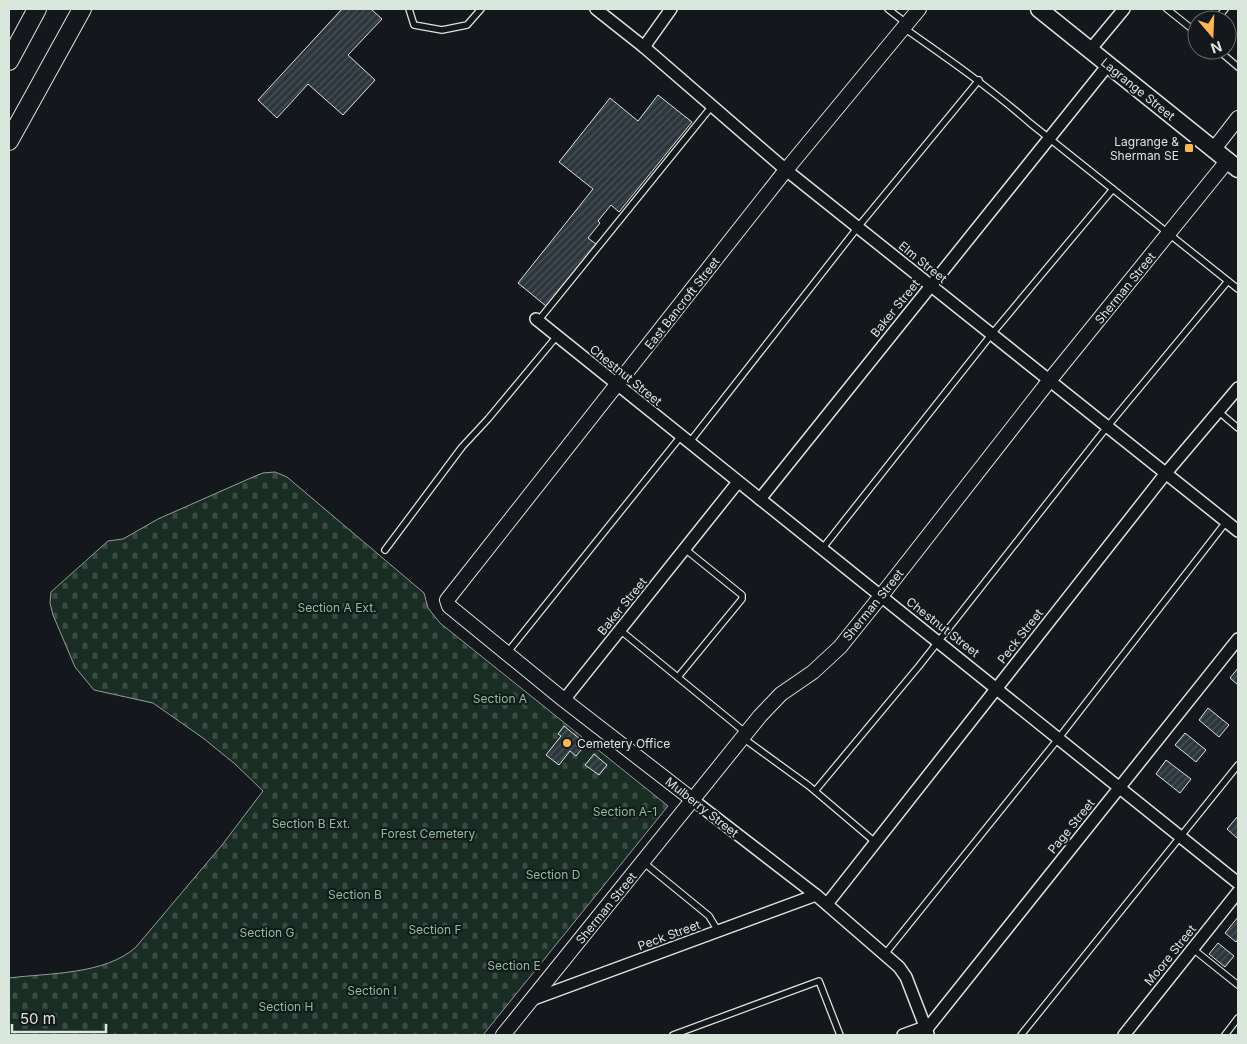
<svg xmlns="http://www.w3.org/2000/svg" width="1247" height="1044" font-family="Inter,sans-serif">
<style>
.cemetery{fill:url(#cemetery-stones);stroke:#939e99}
.building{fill:url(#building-hatch);stroke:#d8e6dc}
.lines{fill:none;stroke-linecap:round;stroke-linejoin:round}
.service-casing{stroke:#d8e6dc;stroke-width:8}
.minor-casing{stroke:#d8e6dc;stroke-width:14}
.tertiary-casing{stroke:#d8e6dc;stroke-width:16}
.secondary-casing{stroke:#d8e6dc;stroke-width:19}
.primary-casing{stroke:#d8e6dc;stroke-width:20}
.service{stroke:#14181c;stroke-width:5.5}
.minor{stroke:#14181c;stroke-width:11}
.tertiary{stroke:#14181c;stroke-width:14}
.secondary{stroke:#14181c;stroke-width:16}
.primary{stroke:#14181c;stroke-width:18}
.poi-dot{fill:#ffb74d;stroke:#14181c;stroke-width:2}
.labels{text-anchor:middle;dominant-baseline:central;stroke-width:4;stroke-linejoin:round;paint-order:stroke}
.street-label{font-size:12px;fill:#d8e6dc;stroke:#14181c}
.poi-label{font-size:12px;fill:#d8e6dc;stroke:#14181c;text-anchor:end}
.park-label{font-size:12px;fill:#8ac095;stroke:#14181c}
</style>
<defs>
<pattern id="cemetery-stones" width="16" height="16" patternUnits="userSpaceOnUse" patternTransform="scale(1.25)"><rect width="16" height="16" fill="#1a2d24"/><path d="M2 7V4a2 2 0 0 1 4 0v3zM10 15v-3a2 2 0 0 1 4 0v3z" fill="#3b4b43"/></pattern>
<pattern id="building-hatch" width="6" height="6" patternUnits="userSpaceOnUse" patternTransform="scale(1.25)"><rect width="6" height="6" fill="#2c363c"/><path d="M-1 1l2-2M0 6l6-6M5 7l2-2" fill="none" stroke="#4a5358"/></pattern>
</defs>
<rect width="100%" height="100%" fill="#14181c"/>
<path class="cemetery" d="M275,472L287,477L424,593L428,608L440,623L668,806L483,1035H9V978C48,973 105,975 136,947L222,845L263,791L235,764L203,738L153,703L94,690L75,667L53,615L50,603L51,592L108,541L123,539L158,519L253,477L263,473Z"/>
<g class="building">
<path d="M342,9H371L382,19L348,55L375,80L343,115L308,84L277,118L258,100Z"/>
<path d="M658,95L692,122L619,212L611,205L598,221L600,223L588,238L596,244L546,306L518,283L593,189L559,162L610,98L638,121Z"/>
<path d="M1238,668V685L1230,678Z"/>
<path d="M1208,708L1229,725L1219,737L1199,720Z"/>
<path d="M564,726L581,740L576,746L581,750L576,756L570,751L559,765L546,755L561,736L558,734Z"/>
<path d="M1185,733L1206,750L1196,762L1175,745Z"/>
<path d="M594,754L607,765L599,775L585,765Z"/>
<path d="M1166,760L1191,779L1180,793L1156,774Z"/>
<path d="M1237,817L1238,818V839L1227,829Z"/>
<path d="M1238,917V939L1236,942L1225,933Z"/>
<path d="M1218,943L1234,956L1225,967L1209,954Z"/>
</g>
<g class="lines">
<g class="service-casing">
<g id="service">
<path d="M409,9L414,25L442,30L467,25L481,9"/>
<path d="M888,9L906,23"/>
<path d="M1167,9L1197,33"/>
<path d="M1216,20L1225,9"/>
<path d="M904,28C947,58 990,88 1030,123L1238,289"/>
<path d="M1218,50L1238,67"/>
<path d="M538,321L712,106"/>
<path d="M1219,412L1238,428"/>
<path d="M689,443L858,227L979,80"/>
<path d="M822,549L991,335L1113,189"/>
<path d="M385,550L462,447L488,419L557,336"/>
<path d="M620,630L746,733"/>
<path d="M507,653L681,436"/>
<path d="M678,677L742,599V595L685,549"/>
<path d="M743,738L809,786L875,842"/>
<path d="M815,791L919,666L1107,427L1228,281"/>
<path d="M643,862L709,916L718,931"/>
<path d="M1193,949L1238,985"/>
<path d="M885,954L1058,739L1226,522"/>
<path d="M673,1035L819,981L840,1035"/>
<path d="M1021,1035L1238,765"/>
<path d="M1225,1035L1238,1018"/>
</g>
</g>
<g class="minor-casing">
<g id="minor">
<path d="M596,9L644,47L786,170L1238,531"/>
<path d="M644,47L671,9"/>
<path d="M1090,50L1124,9"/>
<path d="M536,319L1238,883"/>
<path d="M760,499L1108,65"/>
<path d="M564,700L738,482"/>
<path d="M693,800L816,895L899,967L906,977L928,1034"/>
<path d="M827,904L1166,473L1238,388"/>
<path d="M531,1000L816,895"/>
<path d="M926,1030L1238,639"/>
<path d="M903,1035L925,1027"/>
<path d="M1124,1035L1238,892"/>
</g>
</g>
<g class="tertiary-casing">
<g id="tertiary">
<path d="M1214,149L1238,118"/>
<path d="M693,800L564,700L449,606L447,600L786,170L919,9"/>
<path d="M503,1035L760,716L781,694L813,672L840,647L881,596L1049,381L1228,160"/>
</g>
</g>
<g class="secondary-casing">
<path id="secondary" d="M1039,9L1238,169"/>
</g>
<g class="primary-casing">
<g id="primary">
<path d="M9,61L37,9"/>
<path d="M9,141L82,9"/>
</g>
</g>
<use href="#service" class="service"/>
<use href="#minor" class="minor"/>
<use href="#tertiary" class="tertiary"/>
<use href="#secondary" class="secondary"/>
<use href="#primary" class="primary"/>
</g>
<g class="poi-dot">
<rect x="1184" y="143" width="10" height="10" rx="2.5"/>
<circle cx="567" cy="743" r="5"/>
</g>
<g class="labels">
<g class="street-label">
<text transform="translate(1138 89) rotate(39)">Lagrange Street</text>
<text transform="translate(923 262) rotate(39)">Elm Street</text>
<text transform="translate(1125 288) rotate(-51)">Sherman Street</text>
<text transform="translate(682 303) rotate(-52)">East Bancroft Street</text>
<text transform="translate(895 308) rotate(-51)">Baker Street</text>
<text transform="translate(626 375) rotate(39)">Chestnut Street</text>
<text transform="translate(873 605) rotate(-51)">Sherman Street</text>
<text transform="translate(622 606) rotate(-51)">Baker Street</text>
<text transform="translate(943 627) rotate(38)">Chestnut Street</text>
<text transform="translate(1020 636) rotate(-52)">Peck Street</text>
<text transform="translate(702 807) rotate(38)">Mulberry Street</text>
<text transform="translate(1071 826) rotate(-51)">Page Street</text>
<text transform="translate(606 908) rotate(-51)">Sherman Street</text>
<text transform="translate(669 935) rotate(-20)">Peck Street</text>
<text transform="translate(1170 955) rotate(-51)">Moore Street</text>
</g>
<g class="poi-label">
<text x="1179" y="141">Lagrange &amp;<tspan x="1179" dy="14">Sherman SE</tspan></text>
<text x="577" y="743" text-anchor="start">Cemetery Office</text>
</g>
<g class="park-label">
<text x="337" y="607">Section A Ext.</text>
<text x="500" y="698">Section A</text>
<text x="625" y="811">Section A-1</text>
<text x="311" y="823">Section B Ext.</text>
<text x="428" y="833">Forest Cemetery</text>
<text x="553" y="874">Section D</text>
<text x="355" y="894">Section B</text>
<text x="435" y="929">Section F</text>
<text x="267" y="932">Section G</text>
<text x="514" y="965">Section E</text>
<text x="372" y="990">Section I</text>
<text x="286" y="1006">Section H</text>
</g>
</g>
<rect width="1247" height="1044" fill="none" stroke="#d8e6dc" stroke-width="20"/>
<g transform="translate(1212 35) rotate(161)"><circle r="24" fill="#14181c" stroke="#626a69"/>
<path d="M0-4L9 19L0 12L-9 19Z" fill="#ffb74d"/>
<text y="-8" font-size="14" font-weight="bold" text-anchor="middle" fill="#d8e6dc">N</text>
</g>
<path d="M12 1024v8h94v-8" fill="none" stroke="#d8e6dc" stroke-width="2.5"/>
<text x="20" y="1024" font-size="15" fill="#d8e6dc" stroke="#14181c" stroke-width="4" paint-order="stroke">50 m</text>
</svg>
